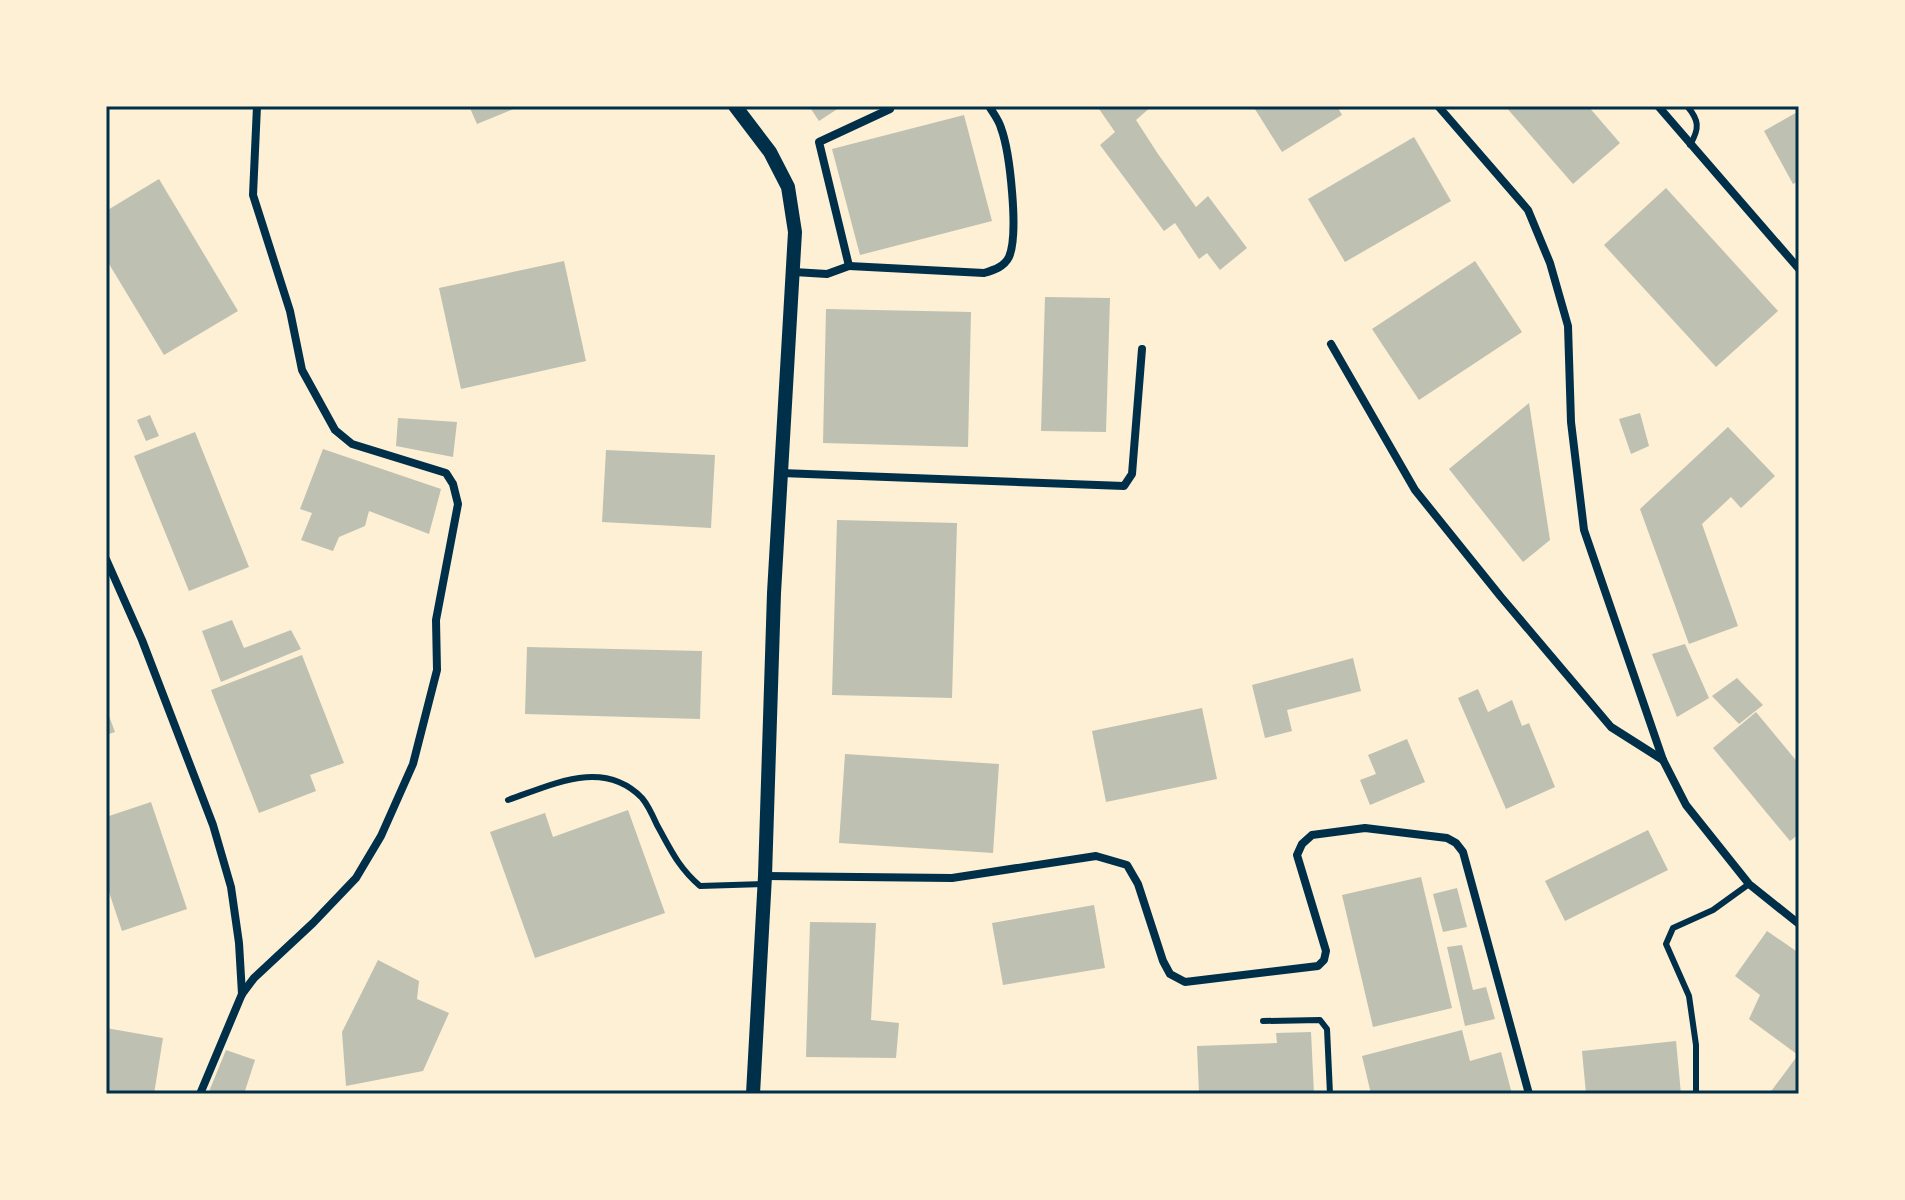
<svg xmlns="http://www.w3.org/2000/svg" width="1905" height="1200" font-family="Lora,serif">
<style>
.building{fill:#bec0b2}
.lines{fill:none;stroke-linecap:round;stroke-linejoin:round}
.service{stroke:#003049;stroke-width:6}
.minor{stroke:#003049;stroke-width:8}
.tertiary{stroke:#003049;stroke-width:14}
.neatline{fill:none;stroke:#003049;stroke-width:3}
</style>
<rect width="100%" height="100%" fill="#fdf0d5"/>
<g class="building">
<path d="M469,106H521L477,124Z"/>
<path d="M809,106H842L819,121Z"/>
<path d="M1097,106H1152L1136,120L1158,154L1196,207L1208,196L1247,248L1220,270L1207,253L1199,259L1175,223L1164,231L1100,145L1115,132Z"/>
<path d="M1253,106H1337L1342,115L1282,152Z"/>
<path d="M1505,106H1588L1620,143L1573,184Z"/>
<path d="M1799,111V181L1793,184L1764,131Z"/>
<path d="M964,115L992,221L860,255L832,149Z"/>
<path d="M1414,137L1451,201L1345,262L1308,199Z"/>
<path d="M159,179L238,311L164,355L106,259V211Z"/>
<path d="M1666,188L1778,311L1716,367L1604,245Z"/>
<path d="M564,261L586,361L461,389L439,288Z"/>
<path d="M1475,261L1522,332L1419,400L1372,329Z"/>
<path d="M1045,297L1110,298L1106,432L1041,431Z"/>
<path d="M826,309L971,312L968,447L823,443Z"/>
<path d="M1529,403L1550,540L1523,562L1449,469Z"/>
<path d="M1640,413L1649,446L1631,454L1619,419Z"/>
<path d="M150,415L159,436L146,441L137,420Z"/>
<path d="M398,418L457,422L453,457L396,446Z"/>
<path d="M1728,427L1775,476L1741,508L1731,497L1702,524L1738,626L1689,644L1640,509Z"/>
<path d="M195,432L249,567L189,591L134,456Z"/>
<path d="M323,449L441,489L429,534L369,511L365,526L339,537L333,551L301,540L312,513L300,509Z"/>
<path d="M606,450L715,455L711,528L602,522Z"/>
<path d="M837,520L957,523L952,698L832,695Z"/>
<path d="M232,620L244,648L291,630L301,649L221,682L202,631Z"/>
<path d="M1685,644L1709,698L1677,717L1652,654Z"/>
<path d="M527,647L702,651L700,719L525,714Z"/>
<path d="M302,655L344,763L310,775L316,791L259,813L211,690Z"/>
<path d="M1353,658L1361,691L1287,710L1292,731L1265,738L1252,685Z"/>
<path d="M1737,678L1763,705L1739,724L1712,696Z"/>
<path d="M1478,689L1488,712L1512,700L1522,726L1529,723L1555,787L1506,809L1458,698Z"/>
<path d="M106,708L115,732L106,735Z"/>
<path d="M1202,708L1217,779L1106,802L1092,731Z"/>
<path d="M1756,712L1799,764V834L1790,841L1713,748Z"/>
<path d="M1407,739L1425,782L1370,805L1360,780L1376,774L1368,755Z"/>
<path d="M845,754L999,764L993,853L839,843Z"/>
<path d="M151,802L187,909L122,931L106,883V817Z"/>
<path d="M628,810L665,913L535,958L490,832L545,813L553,837Z"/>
<path d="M1648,830L1668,870L1565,921L1545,881Z"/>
<path d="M1421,877L1452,1008L1373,1027L1342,895Z"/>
<path d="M1457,888L1467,927L1443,932L1433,894Z"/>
<path d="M1094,905L1105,968L1003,985L992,923Z"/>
<path d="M810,922L876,923L871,1020L899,1023L896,1058L806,1057Z"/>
<path d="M1767,931L1799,953V1094H1769L1798,1055L1749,1019L1760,995L1735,976Z"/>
<path d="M1462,945L1473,990L1486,987L1495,1019L1465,1026L1447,947Z"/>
<path d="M378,960L419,981L417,999L449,1013L423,1071L346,1086L342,1032Z"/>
<path d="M106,1028L163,1038L154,1094H106Z"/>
<path d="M1462,1030L1470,1061L1501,1052L1512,1094H1371L1362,1056Z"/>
<path d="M1311,1032L1314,1094H1199L1197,1046L1277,1043L1276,1033Z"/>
<path d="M1676,1041L1681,1094H1586L1582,1051Z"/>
<path d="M226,1050L255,1060L244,1094H208Z"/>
</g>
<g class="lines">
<g class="service">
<path d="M1687,106C1699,120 1700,128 1690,145"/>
<path d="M508,800C552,785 603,758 642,798C648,805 653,816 657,825C671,850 678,867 700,886L764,884"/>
<path d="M1263,1021L1320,1020L1327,1029L1330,1094"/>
<path d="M1696,1094V1045L1689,996L1666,944L1673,928L1713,910L1749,884"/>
</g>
<g class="minor">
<path d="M1438,106L1528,210L1550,263L1568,326L1571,422L1584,530L1663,760L1686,805L1749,884L1799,924"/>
<path d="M1658,106L1799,269"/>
<path d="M849,266L984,273C994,270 1004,267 1009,257C1019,234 1010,152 1001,128C999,120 993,113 989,106"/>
<path d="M794,272L827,274L849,266L819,142L890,109"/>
<path d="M1331,344L1415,490L1501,597L1611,727L1663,760"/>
<path d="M781,473L1124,486L1132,474L1142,349"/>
<path d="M106,559L142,640L213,825L231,887L239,943L242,994"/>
<path d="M765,876L952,878L1096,856L1127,865L1138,884L1163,961L1170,974L1185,982L1318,966L1324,960L1326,951L1297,855L1302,844L1312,835L1365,828L1447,838L1456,843L1463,852L1529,1094"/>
<path d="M200,1094L242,994L254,978L313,923L356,878L381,836L413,764L437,670L436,620L458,504L453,484L446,473L352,444L335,430L302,370L290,311L253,195L257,106"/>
</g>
<path class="tertiary" d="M735,106L770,152L788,187L795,232L774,593L765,876L753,1094"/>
</g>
<rect width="1905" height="1200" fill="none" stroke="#fdf0d5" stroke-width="216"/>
<rect x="108" y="108" width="1689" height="984" class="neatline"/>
</svg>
